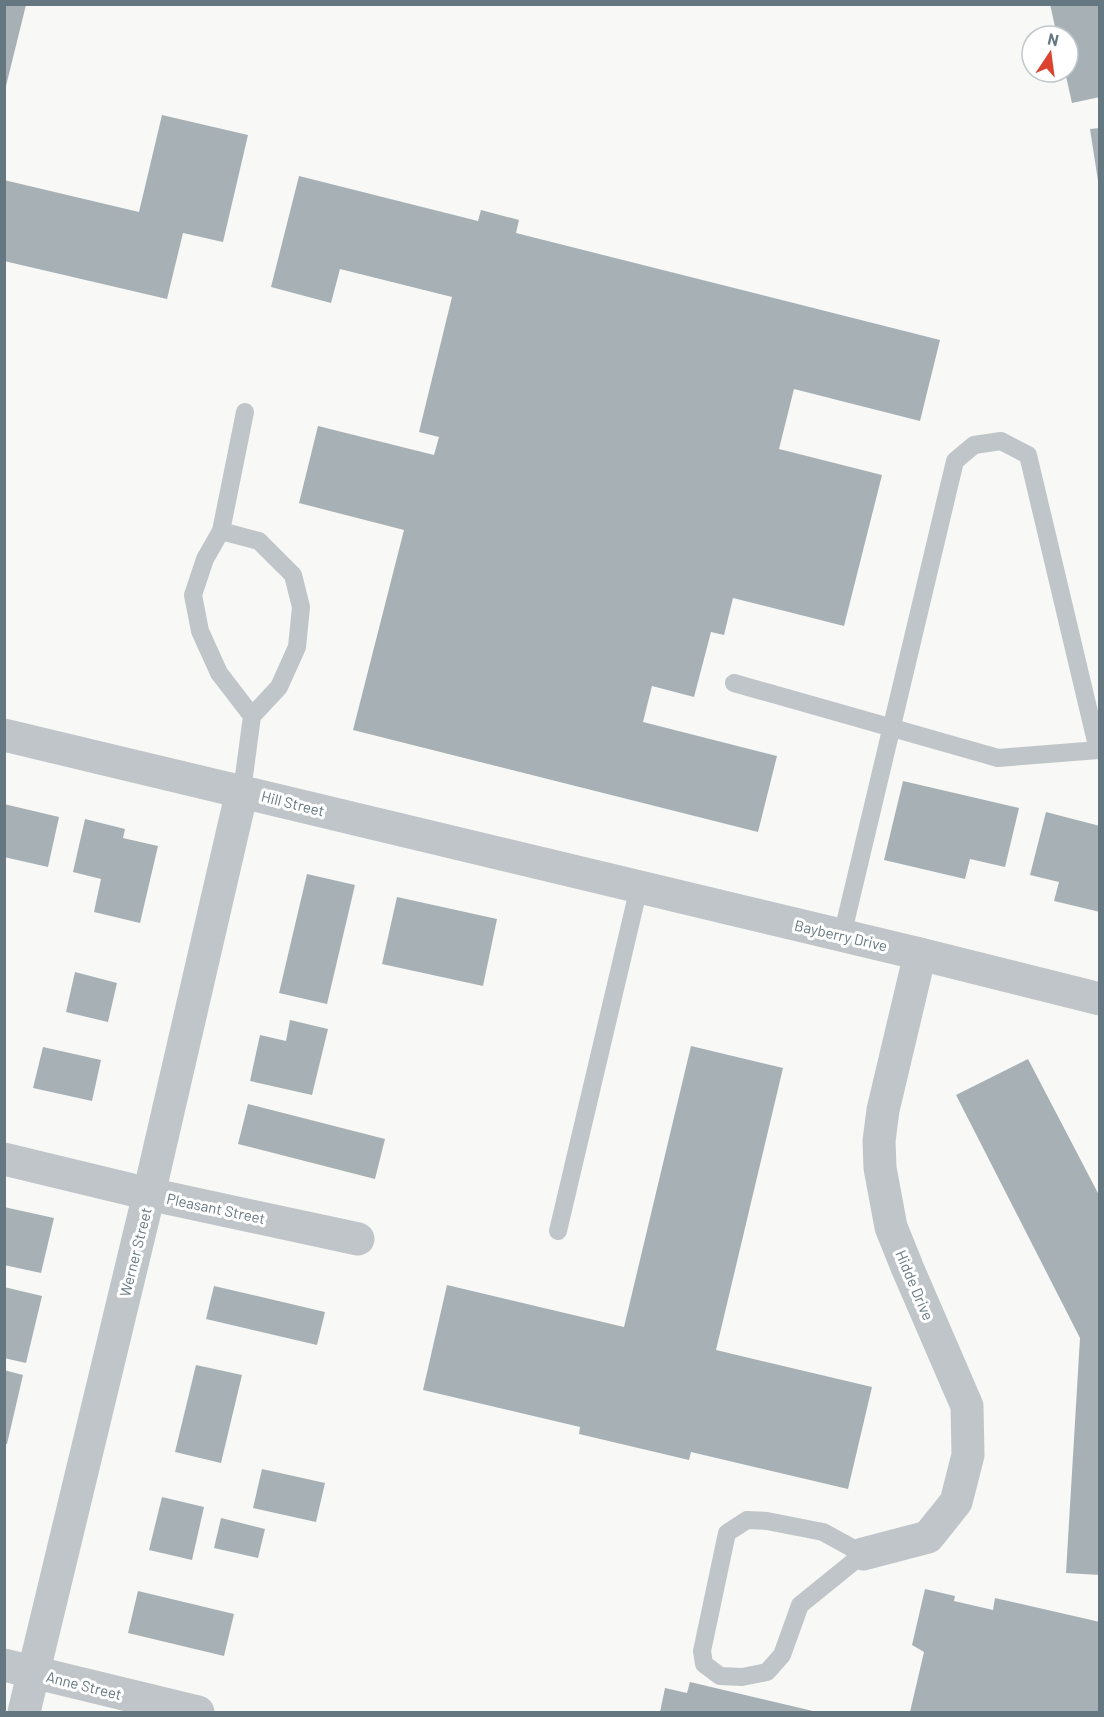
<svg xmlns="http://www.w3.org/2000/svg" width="1104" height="1717" font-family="Barlow,sans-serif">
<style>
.building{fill:#a7b1b5}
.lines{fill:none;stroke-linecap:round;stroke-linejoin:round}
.service{stroke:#bfc5c8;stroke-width:18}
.minor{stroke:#bfc5c8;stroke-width:33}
.labels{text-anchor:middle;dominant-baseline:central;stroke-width:6;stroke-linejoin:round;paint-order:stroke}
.street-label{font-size:15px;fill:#657780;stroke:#fff}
</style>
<rect width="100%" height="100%" fill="#f8f8f6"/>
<g class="building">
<path d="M1050,4H1100V97L1072,103L1065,72H1068V36H1057Z"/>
<path d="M4,5H26L5,90H4Z"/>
<path d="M162,115L248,135L223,242L183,233L167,299L4,261V180L139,212Z"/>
<path d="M1100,128V181H1098L1090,129Z"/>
<path d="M299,176L478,221L481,210L519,220L516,233L940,340L920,421L794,389L779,449L882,475L844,626L733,598L724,635L711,632L694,697L652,686L643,722L777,756L758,832L353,730L404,530L299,503L318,426L434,455L439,437L419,432L452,297L340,269L331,303L271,287Z"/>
<path d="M903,781L1019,808L1005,867L970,859L965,879L884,860Z"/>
<path d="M4,804L59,817L48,867L4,857Z"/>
<path d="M1046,812L1100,826V912L1054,901L1059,882L1030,875Z"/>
<path d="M85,819L125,829L123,838L158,846L140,923L94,912L101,879L73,872Z"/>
<path d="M307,874L355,885L327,1004L279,993Z"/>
<path d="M397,897L497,919L483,986L382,964Z"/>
<path d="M75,972L117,983L108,1022L66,1012Z"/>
<path d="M290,1020L328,1029L312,1095L250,1081L260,1035L286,1041Z"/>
<path d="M691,1046L783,1068L716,1350L872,1387L848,1489L691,1452L689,1460L579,1434L580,1427L423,1390L447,1285L624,1327Z"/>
<path d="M43,1047L101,1060L92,1101L33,1088Z"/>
<path d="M1028,1059L1100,1197V1575L1066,1573L1080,1338L956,1095Z"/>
<path d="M248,1104L385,1139L375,1179L238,1144Z"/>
<path d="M4,1207L54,1218L41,1273L4,1265Z"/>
<path d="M214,1286L325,1312L317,1345L206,1319Z"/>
<path d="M4,1287L42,1296L26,1363L4,1358Z"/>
<path d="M196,1365L242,1375L221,1463L175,1452Z"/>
<path d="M4,1370L23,1375L7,1444H4Z"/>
<path d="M262,1469L325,1483L316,1522L253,1508Z"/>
<path d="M162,1497L204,1507L192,1560L149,1550Z"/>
<path d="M221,1518L265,1529L258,1558L214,1548Z"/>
<path d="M925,1589L955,1596L954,1601L993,1610L995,1598L1100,1622V1712H910L924,1652L912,1645Z"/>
<path d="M138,1591L234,1614L224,1656L128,1633Z"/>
<path d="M690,1682L813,1711V1712H660L665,1688L687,1693Z"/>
</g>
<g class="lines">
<g class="service">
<path d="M221,531L245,412"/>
<path d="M734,683L998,758L1098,750L1028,455L1001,441L974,445L955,461L842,936"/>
<path d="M242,791L252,716L279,687L297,647L301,607L293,575L259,541L221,531L205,559L193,595L200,631L219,673L252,716"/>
<path d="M558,1231L639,887"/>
<path d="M747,1520L767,1521L823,1532L863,1554L800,1605L782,1655L767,1672L742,1677L720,1676L704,1664L702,1651L727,1533Z"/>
</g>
<g class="minor">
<path d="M4,735L920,954L1100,999"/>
<path d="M4,1159L149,1194L358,1239"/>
<path d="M863,1554L928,1537L956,1502L968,1455L967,1406L907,1267L891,1227L880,1168L879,1141L883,1110L920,954"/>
<path d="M4,1665L198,1712"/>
<path d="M24,1712L149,1194L242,791"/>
</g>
</g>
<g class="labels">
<g class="street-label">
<text transform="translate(293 803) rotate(14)">Hill Street</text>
<text transform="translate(841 935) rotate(13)">Bayberry Drive</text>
<text transform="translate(216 1208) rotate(12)">Pleasant Street</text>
<text transform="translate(135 1252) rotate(-76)">Werner Street</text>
<text transform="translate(915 1285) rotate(67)">Hidde Drive</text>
<text transform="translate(84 1685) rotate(14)">Anne Street</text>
</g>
</g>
<rect width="1104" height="1717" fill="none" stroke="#657780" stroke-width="12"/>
<g transform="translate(1050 54) rotate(13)"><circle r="28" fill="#ffffff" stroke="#c1c9cc" stroke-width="1.5"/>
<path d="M0-4.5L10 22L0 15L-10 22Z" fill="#dc4432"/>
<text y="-9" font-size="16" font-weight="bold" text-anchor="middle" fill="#657780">N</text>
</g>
</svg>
